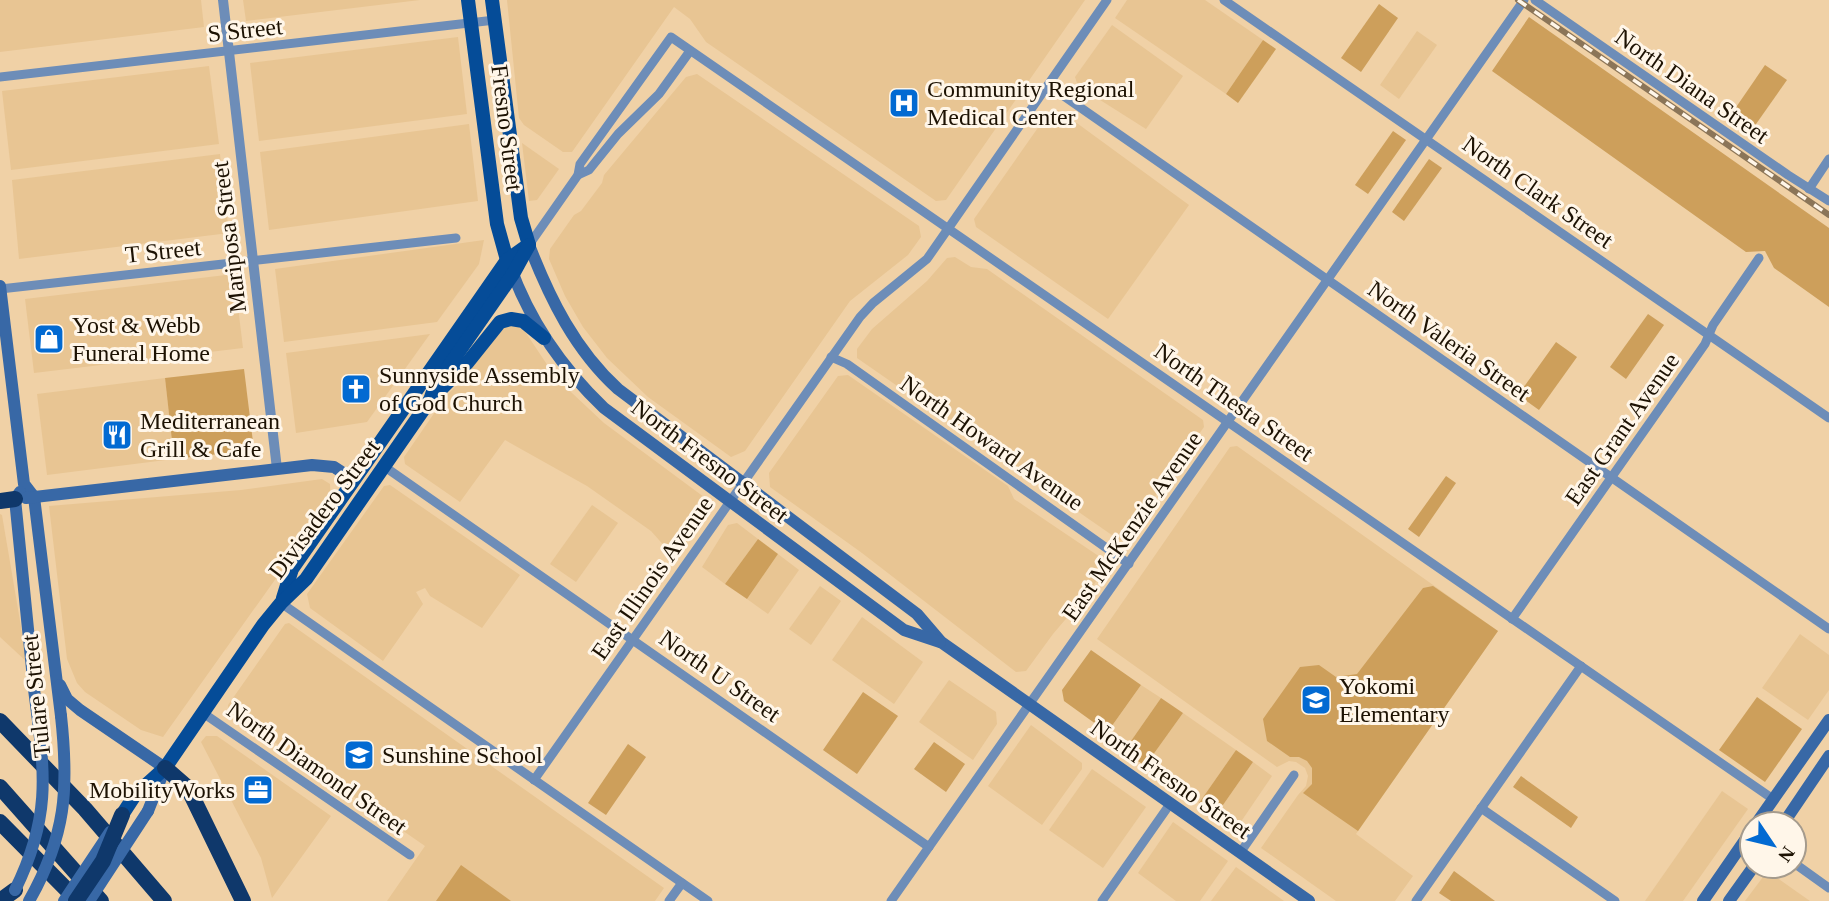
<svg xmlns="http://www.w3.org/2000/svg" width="1829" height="901" font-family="'Times New Roman',serif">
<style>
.built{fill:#e8c593}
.green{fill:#cd9f5b}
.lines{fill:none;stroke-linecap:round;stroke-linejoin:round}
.minor{stroke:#6d8db8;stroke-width:9}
.tertiary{stroke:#6d8db8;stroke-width:10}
.secondary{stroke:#3868a6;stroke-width:12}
.primary{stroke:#054c98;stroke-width:14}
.motorway{stroke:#0f386b;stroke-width:16}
.rail-casing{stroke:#8b7558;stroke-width:6}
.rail{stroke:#fff6e9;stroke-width:3.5;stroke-dasharray:10;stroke-linecap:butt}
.secondary-bridge{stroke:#3868a6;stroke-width:12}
.motorway-bridge{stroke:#0f386b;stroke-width:16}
.labels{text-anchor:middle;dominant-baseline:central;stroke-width:6;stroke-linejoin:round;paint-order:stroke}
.street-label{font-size:24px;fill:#1d1203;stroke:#fff6e9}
.poi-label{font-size:24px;fill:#1d1203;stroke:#fff6e9;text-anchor:start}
</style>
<rect width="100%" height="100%" fill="#f0d1a6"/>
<g class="built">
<path d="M0,0H201L204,27L0,52Z"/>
<path d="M243,0H420L246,21Z"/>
<path d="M507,0H1085L946,200L936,201L706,42L690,19L674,7L572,152H563L524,125L519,118Z"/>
<path d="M1127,0H1205L1263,40L1226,94L1115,18Z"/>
<path d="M1112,25L1183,76L1146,129L1078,86L1075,77Z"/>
<path d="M1417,31L1437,45L1399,99L1380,85Z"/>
<path d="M458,37L467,114L259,141L250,63Z"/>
<path d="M209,66L219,144L11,170L2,91Z"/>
<path d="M697,74L919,226L921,237L908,255L850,301L745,451L731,457L648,397L607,358L583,327L565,296L549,259L550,249L574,215L581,211L602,183L604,175L686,77Z"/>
<path d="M1059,110L1189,205L1108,319L976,227L974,219L1049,112Z"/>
<path d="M469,124L478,201L269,230L260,152Z"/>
<path d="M522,143L559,169L537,200L529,201Z"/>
<path d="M220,154L229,233L19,259L12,180Z"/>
<path d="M484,240L479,264L437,322L284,342L275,269Z"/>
<path d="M955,257L971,267L987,269L1203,420L1204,427L1125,539L1119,540L857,358V349L872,329L927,281L947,258Z"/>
<path d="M234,274L243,348L34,373L25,299Z"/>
<path d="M514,325L524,330L556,378L604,423L708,500L709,511L675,558L651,531L587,486L505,440L460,502L405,464L404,457L446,396L467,375L500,329Z"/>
<path d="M430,334L367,422L296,433L286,353Z"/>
<path d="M848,375L1008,486L1014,499L1106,561V567L1088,593L1053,634L1026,671L1016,672L862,553L770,487L769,473L838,376Z"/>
<path d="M165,378L174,459L47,475L37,394Z"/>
<path d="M1237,446L1498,631L1356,834L1413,876L1395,901H1336L1261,848L1298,795L1306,786L1308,776L1305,768L1296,762L1289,761L1277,767L1097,639L1230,447Z"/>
<path d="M322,479L330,484L331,501L163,737L141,730L85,692L77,683L67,659L49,506L241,490Z"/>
<path d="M390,485L520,575L482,628L430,596L425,588L416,592L423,604L383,661L310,608L307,594L384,486Z"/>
<path d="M592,505L618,523L576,582L550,564Z"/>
<path d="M0,514L2,515L27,662L0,637Z"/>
<path d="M737,523L758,539L725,584L702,567L728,525Z"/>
<path d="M778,554L799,570L768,614L747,599Z"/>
<path d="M820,586L841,601L811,645L789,629Z"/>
<path d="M862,617L923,662L894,704L832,660Z"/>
<path d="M289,623L664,888L655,901H387L425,846L228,710V705L285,624Z"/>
<path d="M1800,634L1829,655V690L1808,720L1762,688Z"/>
<path d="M949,680L996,712L997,724L973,760L919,722Z"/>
<path d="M1141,685L1161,698L1124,751L1104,737Z"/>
<path d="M1183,713L1236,750L1199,803L1145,766Z"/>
<path d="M1031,725L1082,763V769L1042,825L988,786Z"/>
<path d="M206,736H217L331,816L272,898L261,858L201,742Z"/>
<path d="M1253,762L1272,776L1236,829L1216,815Z"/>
<path d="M1092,769L1146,807L1103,868L1049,830Z"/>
<path d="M1722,791L1748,809L1683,901H1645Z"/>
<path d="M1173,822L1228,861L1200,901H1176L1138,873Z"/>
<path d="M1236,867L1253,879L1284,901H1211Z"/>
<path d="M1766,873H1770L1810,901H1745Z"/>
</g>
<g class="green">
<path d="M1379,4L1398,18L1361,72L1341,58Z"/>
<path d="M1529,17L1829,228V307L1774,268L1765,251L1746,252L1492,71Z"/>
<path d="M1263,40L1276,49L1238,103L1226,94Z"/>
<path d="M1765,65L1787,80L1749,134L1728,119Z"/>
<path d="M1393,131L1406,140L1368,194L1355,185Z"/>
<path d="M1429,159L1442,168L1404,221L1392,212Z"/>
<path d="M1648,314L1664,325L1626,379L1610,367Z"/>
<path d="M1556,342L1577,357L1539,410L1518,395Z"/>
<path d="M244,369L254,450L174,459L165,378Z"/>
<path d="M1446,476L1456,483L1419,537L1408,529Z"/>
<path d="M758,539L778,554L747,599L725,584Z"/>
<path d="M1433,586L1498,631L1358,831L1303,793L1312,784V768L1307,761L1299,757H1290L1267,741L1263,719L1300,667L1319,665L1336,677L1357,674L1423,588Z"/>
<path d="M1091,650L1141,685L1104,737L1100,727L1064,701L1062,690Z"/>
<path d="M863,692L898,716L857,774L823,750Z"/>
<path d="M1757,697L1802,729L1765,782L1719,750Z"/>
<path d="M1161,698L1183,713L1145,766L1124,751Z"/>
<path d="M934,742L965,764L946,792L914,769Z"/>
<path d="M628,744L646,757L606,815L588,803Z"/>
<path d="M1236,750L1253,762L1216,815L1199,803Z"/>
<path d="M1521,776L1578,817L1571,828L1513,787Z"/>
<path d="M461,865L511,901H436Z"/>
<path d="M1454,871L1495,901H1451L1439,893Z"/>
</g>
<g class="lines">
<g class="minor">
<path d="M1224,0L1829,418"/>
<path d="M1535,0L1788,175L1829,201"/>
<path d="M0,77L495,20"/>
<path d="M1048,85L1829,629"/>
<path d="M578,175L589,170L618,134L659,94L690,51"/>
<path d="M1809,189L1829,159"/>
<path d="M529,245L578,175L580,164L671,37L1773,799"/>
<path d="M0,289L456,238"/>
<path d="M831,357L847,364L1129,564"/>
<path d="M385,467L929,847"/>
<path d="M281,603L708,901"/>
<path d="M1512,619L1705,344L1713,325L1759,258"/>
<path d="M203,713L410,855"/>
<path d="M534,780L860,317L873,303L927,259L1107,0"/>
<path d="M1481,808L1615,901"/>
<path d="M1240,853L1294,775"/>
<path d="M1794,863L1829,888"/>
<path d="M669,901L682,883"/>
<path d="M891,901L1524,0"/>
<path d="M1102,901L1170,804"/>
<path d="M1416,901L1581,666"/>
</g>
<path class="tertiary" d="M223,0L277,469"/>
<g class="secondary">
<path d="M529,245C550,299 575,350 618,389L917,614L941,642L1309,901"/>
<path d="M510,266C530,322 562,368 604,408L904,630L940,642"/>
<path d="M0,286L24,484L34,497L61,716"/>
<path d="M20,492L15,499L34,689"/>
<path d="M26,498L312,465L334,467L354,480"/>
<path d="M60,685L67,699L80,710L165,768L148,811"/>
<path d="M1756,824L1829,720"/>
<path d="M1783,824L1829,756"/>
<path d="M1703,901L1752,830"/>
<path d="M1729,901L1754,866"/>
</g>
<g class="primary">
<path d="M468,0L497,224L507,260"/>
<path d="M492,0L521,218L529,245"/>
<path d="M441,389L468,362L500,322L511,319L523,321L544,338"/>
<path d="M283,598L292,569L507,260L524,248"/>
<path d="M122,815L135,795L165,768L263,625L281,603L306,579L430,400L435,386L513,274L529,245"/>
</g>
<g class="motorway">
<path d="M0,501L15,499"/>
<path d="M0,721L85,809L164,901"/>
<path d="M165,768L188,788L243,901"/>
<path d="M0,787L101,901"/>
<path d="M0,822L78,901"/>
<path d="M0,901L15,890"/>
</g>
<g class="rail-casing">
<path id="rail" d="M1518,0L1829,215"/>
</g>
<use href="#rail" class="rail"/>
<g class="secondary-bridge">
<path d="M15,890C53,813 44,770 34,689"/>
<path d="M29,901C66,836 69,789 61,716"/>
<path d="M64,901L110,832"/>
<path d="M89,901L148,811"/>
</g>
<path class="motorway-bridge" d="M76,901L103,861L122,815"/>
</g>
<defs>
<g id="hospital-square" transform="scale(1.575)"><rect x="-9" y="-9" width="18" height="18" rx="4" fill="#026ad2" stroke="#fff6e9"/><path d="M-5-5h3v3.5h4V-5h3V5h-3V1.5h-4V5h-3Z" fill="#fff"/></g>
<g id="shop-square" transform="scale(1.575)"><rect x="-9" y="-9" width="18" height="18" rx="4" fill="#026ad2" stroke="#fff6e9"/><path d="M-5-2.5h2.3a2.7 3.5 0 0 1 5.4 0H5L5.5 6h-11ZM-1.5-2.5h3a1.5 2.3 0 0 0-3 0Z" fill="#fff"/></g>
<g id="church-square" transform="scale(1.575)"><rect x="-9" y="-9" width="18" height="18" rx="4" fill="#026ad2" stroke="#fff6e9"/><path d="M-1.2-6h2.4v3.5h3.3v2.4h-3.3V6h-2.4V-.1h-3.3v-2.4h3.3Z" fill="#fff"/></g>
<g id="restaurant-square" transform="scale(1.575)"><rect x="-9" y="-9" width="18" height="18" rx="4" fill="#026ad2" stroke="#fff6e9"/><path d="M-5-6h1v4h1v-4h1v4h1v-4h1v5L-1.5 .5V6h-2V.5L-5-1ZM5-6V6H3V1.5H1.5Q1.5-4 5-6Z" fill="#fff"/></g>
<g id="school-square" transform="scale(1.575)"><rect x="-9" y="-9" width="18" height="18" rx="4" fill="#026ad2" stroke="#fff6e9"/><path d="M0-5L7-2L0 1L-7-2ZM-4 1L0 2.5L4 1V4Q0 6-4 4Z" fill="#fff"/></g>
<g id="office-square" transform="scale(1.575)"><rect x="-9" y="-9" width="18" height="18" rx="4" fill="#026ad2" stroke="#fff6e9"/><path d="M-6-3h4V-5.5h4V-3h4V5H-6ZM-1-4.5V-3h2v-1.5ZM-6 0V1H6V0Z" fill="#fff"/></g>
</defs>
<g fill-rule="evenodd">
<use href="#hospital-square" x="904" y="103"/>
<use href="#shop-square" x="49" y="339"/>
<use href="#church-square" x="356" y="389"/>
<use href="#restaurant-square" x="117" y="435"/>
<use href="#school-square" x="1316" y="700"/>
<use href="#school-square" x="359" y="755"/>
<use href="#office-square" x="258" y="790"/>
</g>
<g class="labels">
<g class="street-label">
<text transform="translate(245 30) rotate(-6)">S Street</text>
<text transform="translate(1692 86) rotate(35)">North Diana Street</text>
<text transform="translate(507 128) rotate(83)">Fresno Street</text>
<text transform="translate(1538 192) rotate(35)">North Clark Street</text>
<text transform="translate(229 237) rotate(-97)">Mariposa Street</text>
<text transform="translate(163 251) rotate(-6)">T Street</text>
<text transform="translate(1449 341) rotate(35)">North Valeria Street</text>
<text transform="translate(1234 402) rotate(35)">North Thesta Street</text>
<text transform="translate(1622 429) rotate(-55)">East Grant Avenue</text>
<text transform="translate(992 443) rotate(35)">North Howard Avenue</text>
<text transform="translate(710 461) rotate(37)">North Fresno Street</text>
<text transform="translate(324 509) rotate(-53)">Divisadero Street</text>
<text transform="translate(1132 526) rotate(-55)">East McKenzie Avenue</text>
<text transform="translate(652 578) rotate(-55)">East Illinois Avenue</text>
<text transform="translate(720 676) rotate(35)">North U Street</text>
<text transform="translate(36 696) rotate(-96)">Tulare Street</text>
<text transform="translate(317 768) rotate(35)">North Diamond Street</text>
<text transform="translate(1171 779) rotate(35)">North Fresno Street</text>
</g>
<g class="poi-label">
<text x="927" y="89">Community Regional<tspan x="927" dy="28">Medical Center</tspan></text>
<text x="72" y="325">Yost &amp; Webb<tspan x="72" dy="28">Funeral Home</tspan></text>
<text x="379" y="375">Sunnyside Assembly<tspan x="379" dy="28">of God Church</tspan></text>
<text x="140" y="421">Mediterranean<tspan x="140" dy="28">Grill &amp; Cafe</tspan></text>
<text x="1339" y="686">Yokomi<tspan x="1339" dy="28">Elementary</tspan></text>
<text x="382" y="755">Sunshine School</text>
<text x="235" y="790" text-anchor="end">MobilityWorks</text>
</g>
</g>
<g transform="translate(1773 845) rotate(125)"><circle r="33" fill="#fff6e9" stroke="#a59b8d" stroke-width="2"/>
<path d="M0-5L12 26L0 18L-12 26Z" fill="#026ad2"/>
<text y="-10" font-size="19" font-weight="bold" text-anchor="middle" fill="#1d1203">N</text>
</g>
</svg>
